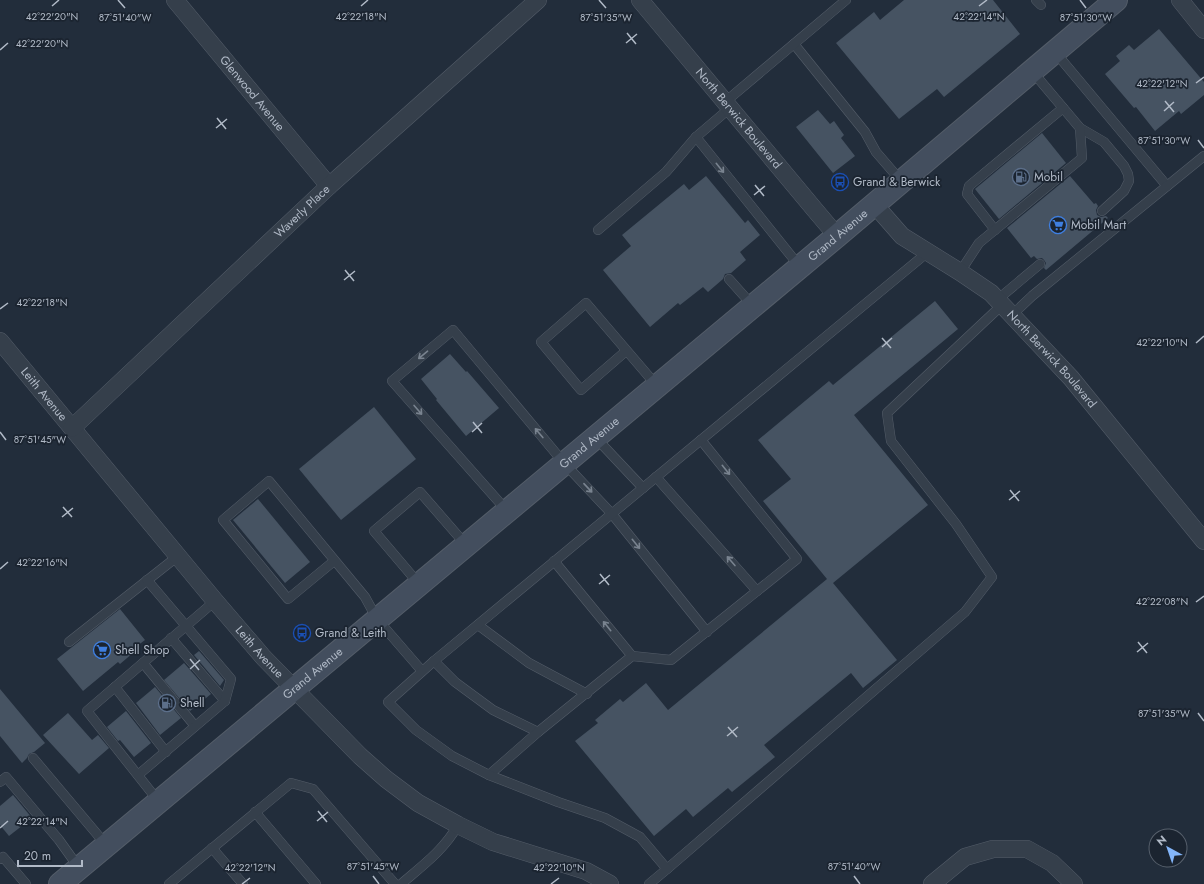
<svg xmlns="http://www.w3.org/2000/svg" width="1204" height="884" font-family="Jost,sans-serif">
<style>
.building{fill:#465362}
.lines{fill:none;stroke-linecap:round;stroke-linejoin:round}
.lane-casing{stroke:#545d69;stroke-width:10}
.street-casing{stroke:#545d69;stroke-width:18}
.secondary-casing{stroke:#545d69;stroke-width:24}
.lane{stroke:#353f4b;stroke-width:9}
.street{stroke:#353f4b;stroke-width:17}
.secondary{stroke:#434e5e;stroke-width:22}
.oneway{stroke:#79838f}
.ticks{fill:none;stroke:#b1bac7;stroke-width:1.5}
.labels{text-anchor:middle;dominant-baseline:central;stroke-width:3.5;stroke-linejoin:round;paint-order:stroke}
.street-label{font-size:12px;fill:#b1bac7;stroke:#1b2430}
.poi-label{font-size:12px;fill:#b1bac7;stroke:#1b2430;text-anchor:start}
.ticks-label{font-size:10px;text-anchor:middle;fill:#b1bac7;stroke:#1b2430;stroke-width:3.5;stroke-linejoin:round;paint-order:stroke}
</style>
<rect width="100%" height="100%" fill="#222d3b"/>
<g class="building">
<path d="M904,0H993L1020,34L944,97L937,89L899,119L836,43L874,12L880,20Z"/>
<path d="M1159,29L1204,82V95L1181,114L1179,111L1155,131L1136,107L1134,108L1105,74L1120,61L1116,56L1129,45L1134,50Z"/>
<path d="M818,110L830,124L834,121L844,135L841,138L855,156L833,173L796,127Z"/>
<path d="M1042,133L1066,163L999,219L975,189Z"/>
<path d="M706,176L745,223L748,220L760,235L740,252L746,260L731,273L725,274L723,279L708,292L703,287L680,305L678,303L650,327L603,270L631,246L622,235L684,184L689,190Z"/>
<path d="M1070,176L1094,204L1096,203L1098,206L1096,210L1097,215L1101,217L1106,216L1108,218L1046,270L1044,268L1046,263L1044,260L1042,258L1037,259L1034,256L1031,258L1007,228Z"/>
<path d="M935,301L958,329L854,415L928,505L833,583L897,660L863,688L851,673L764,745L775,757L732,792L728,788L693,817L686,809L654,836L575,741L598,723L595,720L620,699L623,702L646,683L668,710L827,579L763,501L791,479L758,440L829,381L833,385Z"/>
<path d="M450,354L466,372L467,371L499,408L466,436L436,400L437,399L421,379Z"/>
<path d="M374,407L416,459L341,520L299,469Z"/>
<path d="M258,499L310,562L285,583L233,520Z"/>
<path d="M120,609L145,640L137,646L138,647L132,652L133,653L120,664L118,662L83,691L57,659Z"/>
<path d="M199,651L224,680L220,686L194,655Z"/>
<path d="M184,663L211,694L190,711L164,680Z"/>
<path d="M155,687L181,718L160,735L136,703Z"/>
<path d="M0,689L45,743L34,752L29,754L27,758L22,763L0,736Z"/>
<path d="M126,711L151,743L134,757L120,740L118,741L107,727Z"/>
<path d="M68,713L92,740L98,735L109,748L79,774L43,735Z"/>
<path d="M13,795L32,818L9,836L0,825V806Z"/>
</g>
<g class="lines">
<g class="lane-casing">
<g id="lane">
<path d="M1036,0L1041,5"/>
<path d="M794,44L865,132L876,152L901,181"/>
<path d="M1055,52L1167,186"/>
<path d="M1032,71L1080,128L1104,142L1124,166L1128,174L1129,181L1124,191L1102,211"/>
<path d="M725,102L846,0"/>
<path d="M696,137L800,267"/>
<path d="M598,230L666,172L696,137L730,108"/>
<path d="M995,230L967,194L969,186L1063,108"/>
<path d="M960,272L979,243L1082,158L1080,128"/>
<path d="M729,279L753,306"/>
<path d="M997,300L1040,264"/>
<path d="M1012,315L1032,296L1204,156"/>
<path d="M626,351L581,390L541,342L586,303L657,386"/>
<path d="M595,437L643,488"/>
<path d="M656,477L757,591"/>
<path d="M507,511L392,381L453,330L564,463L612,514L707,632"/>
<path d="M334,561L288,599L223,520L269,481L365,597L377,619L422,671"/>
<path d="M554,561L632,656"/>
<path d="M419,584L374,531L420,492L466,545"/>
<path d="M478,625L529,663L587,694"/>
<path d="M171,638L225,701"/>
<path d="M69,642L178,556"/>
<path d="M434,661L455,682L493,710L538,732"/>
<path d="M143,663L195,726"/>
<path d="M115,687L166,752"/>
<path d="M33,758L107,846"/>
<path d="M138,775L225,701L231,679L147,580"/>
<path d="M489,775L538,732L632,656L671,660L797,559L701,440"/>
<path d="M0,782L6,777L59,840L79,868"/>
<path d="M159,802L87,711L215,601"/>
<path d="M255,812L316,884"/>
<path d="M212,848L243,884"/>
<path d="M0,859L3,857L26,884"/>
<path d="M667,869L965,612L992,577L956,524L891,441L887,413L1002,305"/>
<path d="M169,884L291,783L313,789L395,884"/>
<path d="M401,884C422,866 444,850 458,825"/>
<path d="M649,884L667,869L640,837L605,818L558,802L489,775L452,756L416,730L388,702L434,661L928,252"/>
</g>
</g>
<g class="street-casing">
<g id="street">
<path id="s1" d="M175,0L329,186"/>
<path id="s2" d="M640,0L815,210L837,236"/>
<path d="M1180,0L1204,30"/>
<path id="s3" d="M874,204L902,236L960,272L991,293L1071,378L1204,541"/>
<path id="s4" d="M0,341L215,601L264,658L360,756L386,779L418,803L458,825L493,842L586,871L610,884"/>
<path id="s5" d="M72,428L329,186L538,0"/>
<path d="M932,884L965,857L993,849H1027L1052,863L1074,884"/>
</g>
</g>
<g class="secondary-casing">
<g id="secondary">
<path id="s6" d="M60,884L837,236L1116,0"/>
</g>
</g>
<use href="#lane" class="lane"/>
<use href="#street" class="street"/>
<use href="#secondary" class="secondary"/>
</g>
<defs><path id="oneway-shaft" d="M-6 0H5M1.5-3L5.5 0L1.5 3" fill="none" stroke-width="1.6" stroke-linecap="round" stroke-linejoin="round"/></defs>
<g class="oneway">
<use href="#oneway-shaft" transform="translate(720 168) rotate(51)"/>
<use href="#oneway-shaft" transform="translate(423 355) rotate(140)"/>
<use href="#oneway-shaft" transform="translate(418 410) rotate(49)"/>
<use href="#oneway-shaft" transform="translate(539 433) rotate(-130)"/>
<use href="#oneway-shaft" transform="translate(726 470) rotate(51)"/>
<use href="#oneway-shaft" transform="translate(588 488) rotate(47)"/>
<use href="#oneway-shaft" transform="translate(636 544) rotate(51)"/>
<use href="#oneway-shaft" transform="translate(731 561) rotate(-131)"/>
<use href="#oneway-shaft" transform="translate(607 626) rotate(-129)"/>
</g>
<path class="ticks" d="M118,0L125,8M599,0L606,8M1080,0L1086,8M52,6L59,0M361,6L368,0M979,6L987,0M627,33L636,44M626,43L637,34M0,50L8,43M1196,83L1204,77M1165,101L1174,112M1164,111L1174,102M217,118L226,129M216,128L227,119M1198,140L1204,148M755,185L764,196M754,195L765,186M345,270L354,281M344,280L355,271M0,309L8,303M882,338L891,348M1196,343L1204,336M882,347L892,338M473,422L482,433M0,432L6,440M472,432L482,423M1010,490L1019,501M1009,500L1020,491M63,507L72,517M62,517L73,508M0,569L8,562M600,574L609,585M599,584L610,575M1196,602L1204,596M1138,642L1147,653M1137,652L1148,643M190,659L199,670M190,669L200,660M1198,713L1204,721M728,727L737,737M727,736L738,727M318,811L327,822M317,821L328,812M0,828L8,821M373,876L379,884M854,876L860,884M242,884L250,878M551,884L559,878"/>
<defs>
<g id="fuel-ring" transform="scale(0.9)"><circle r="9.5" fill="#1b2430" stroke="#5c6f8a" stroke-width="1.5"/><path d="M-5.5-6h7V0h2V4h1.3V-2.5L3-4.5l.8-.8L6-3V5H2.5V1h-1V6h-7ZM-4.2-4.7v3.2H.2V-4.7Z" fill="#5c6f8a"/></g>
<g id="bus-ring" transform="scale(0.9)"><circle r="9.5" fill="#1b2430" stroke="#1a4fb4" stroke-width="1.5"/><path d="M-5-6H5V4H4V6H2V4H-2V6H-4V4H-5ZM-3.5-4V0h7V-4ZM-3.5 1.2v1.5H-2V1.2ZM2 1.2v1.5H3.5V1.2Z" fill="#1a4fb4"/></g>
<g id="supermarket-ring" transform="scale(0.9)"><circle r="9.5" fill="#1b2430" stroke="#3f7fe0" stroke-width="1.5"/><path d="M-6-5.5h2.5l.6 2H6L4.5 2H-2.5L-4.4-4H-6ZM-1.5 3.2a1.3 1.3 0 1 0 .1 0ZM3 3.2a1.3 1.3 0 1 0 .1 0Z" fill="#3f7fe0"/></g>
</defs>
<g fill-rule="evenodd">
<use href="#fuel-ring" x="1021" y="177"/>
<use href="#bus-ring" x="840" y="182"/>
<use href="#supermarket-ring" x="1058" y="225"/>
<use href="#bus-ring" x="302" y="633"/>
<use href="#supermarket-ring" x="102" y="650"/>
<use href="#fuel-ring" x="167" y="703"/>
</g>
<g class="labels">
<g class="street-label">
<text stroke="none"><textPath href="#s1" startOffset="121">Glenwood Avenue</textPath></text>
<text stroke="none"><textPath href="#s2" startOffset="154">North Berwick Boulevard</textPath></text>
<text stroke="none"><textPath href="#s5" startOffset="316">Waverly Place</textPath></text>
<text stroke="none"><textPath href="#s6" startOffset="1013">Grand Avenue</textPath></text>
<text stroke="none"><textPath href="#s3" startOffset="238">North Berwick Boulevard</textPath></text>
<text stroke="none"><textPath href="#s4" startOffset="69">Leith Avenue</textPath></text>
<text stroke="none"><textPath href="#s6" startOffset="689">Grand Avenue</textPath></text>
<text stroke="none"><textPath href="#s4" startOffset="405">Leith Avenue</textPath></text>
<text stroke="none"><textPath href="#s6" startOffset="329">Grand Avenue</textPath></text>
</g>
<g class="poi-label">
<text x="1034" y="177">Mobil</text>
<text x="853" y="182">Grand &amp; Berwick</text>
<text x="1071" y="225">Mobil Mart</text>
<text x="315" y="633">Grand &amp; Leith</text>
<text x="115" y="650">Shell Shop</text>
<text x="180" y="703">Shell</text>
</g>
</g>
<g class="ticks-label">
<text x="52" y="20">42°22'20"N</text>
<text x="361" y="20">42°22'18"N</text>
<text x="979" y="20">42°22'14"N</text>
<text x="125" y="21">87°51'40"W</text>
<text x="606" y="21">87°51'35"W</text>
<text x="1086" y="21">87°51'30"W</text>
<text x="42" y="47">42°22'20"N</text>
<text x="1162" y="87">42°22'12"N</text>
<text x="1164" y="144">87°51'30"W</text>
<text x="42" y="306">42°22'18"N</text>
<text x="1162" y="346">42°22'10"N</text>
<text x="40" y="443">87°51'45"W</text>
<text x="42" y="566">42°22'16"N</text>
<text x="1162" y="605">42°22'08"N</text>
<text x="1164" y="717">87°51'35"W</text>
<text x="42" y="825">42°22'14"N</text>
<text x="373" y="870">87°51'45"W</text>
<text x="854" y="870">87°51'40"W</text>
<text x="250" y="871">42°22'12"N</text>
<text x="559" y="871">42°22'10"N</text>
</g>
<g transform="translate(1168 848) rotate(320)"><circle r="19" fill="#1b2430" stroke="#57606c"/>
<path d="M0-3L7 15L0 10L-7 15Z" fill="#83b5f9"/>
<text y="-6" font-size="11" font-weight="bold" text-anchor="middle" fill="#b1bac7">N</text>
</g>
<path d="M18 860v6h64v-6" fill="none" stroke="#b1bac7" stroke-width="2"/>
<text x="24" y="860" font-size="12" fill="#b1bac7" stroke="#1b2430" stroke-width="3" paint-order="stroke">20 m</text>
</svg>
